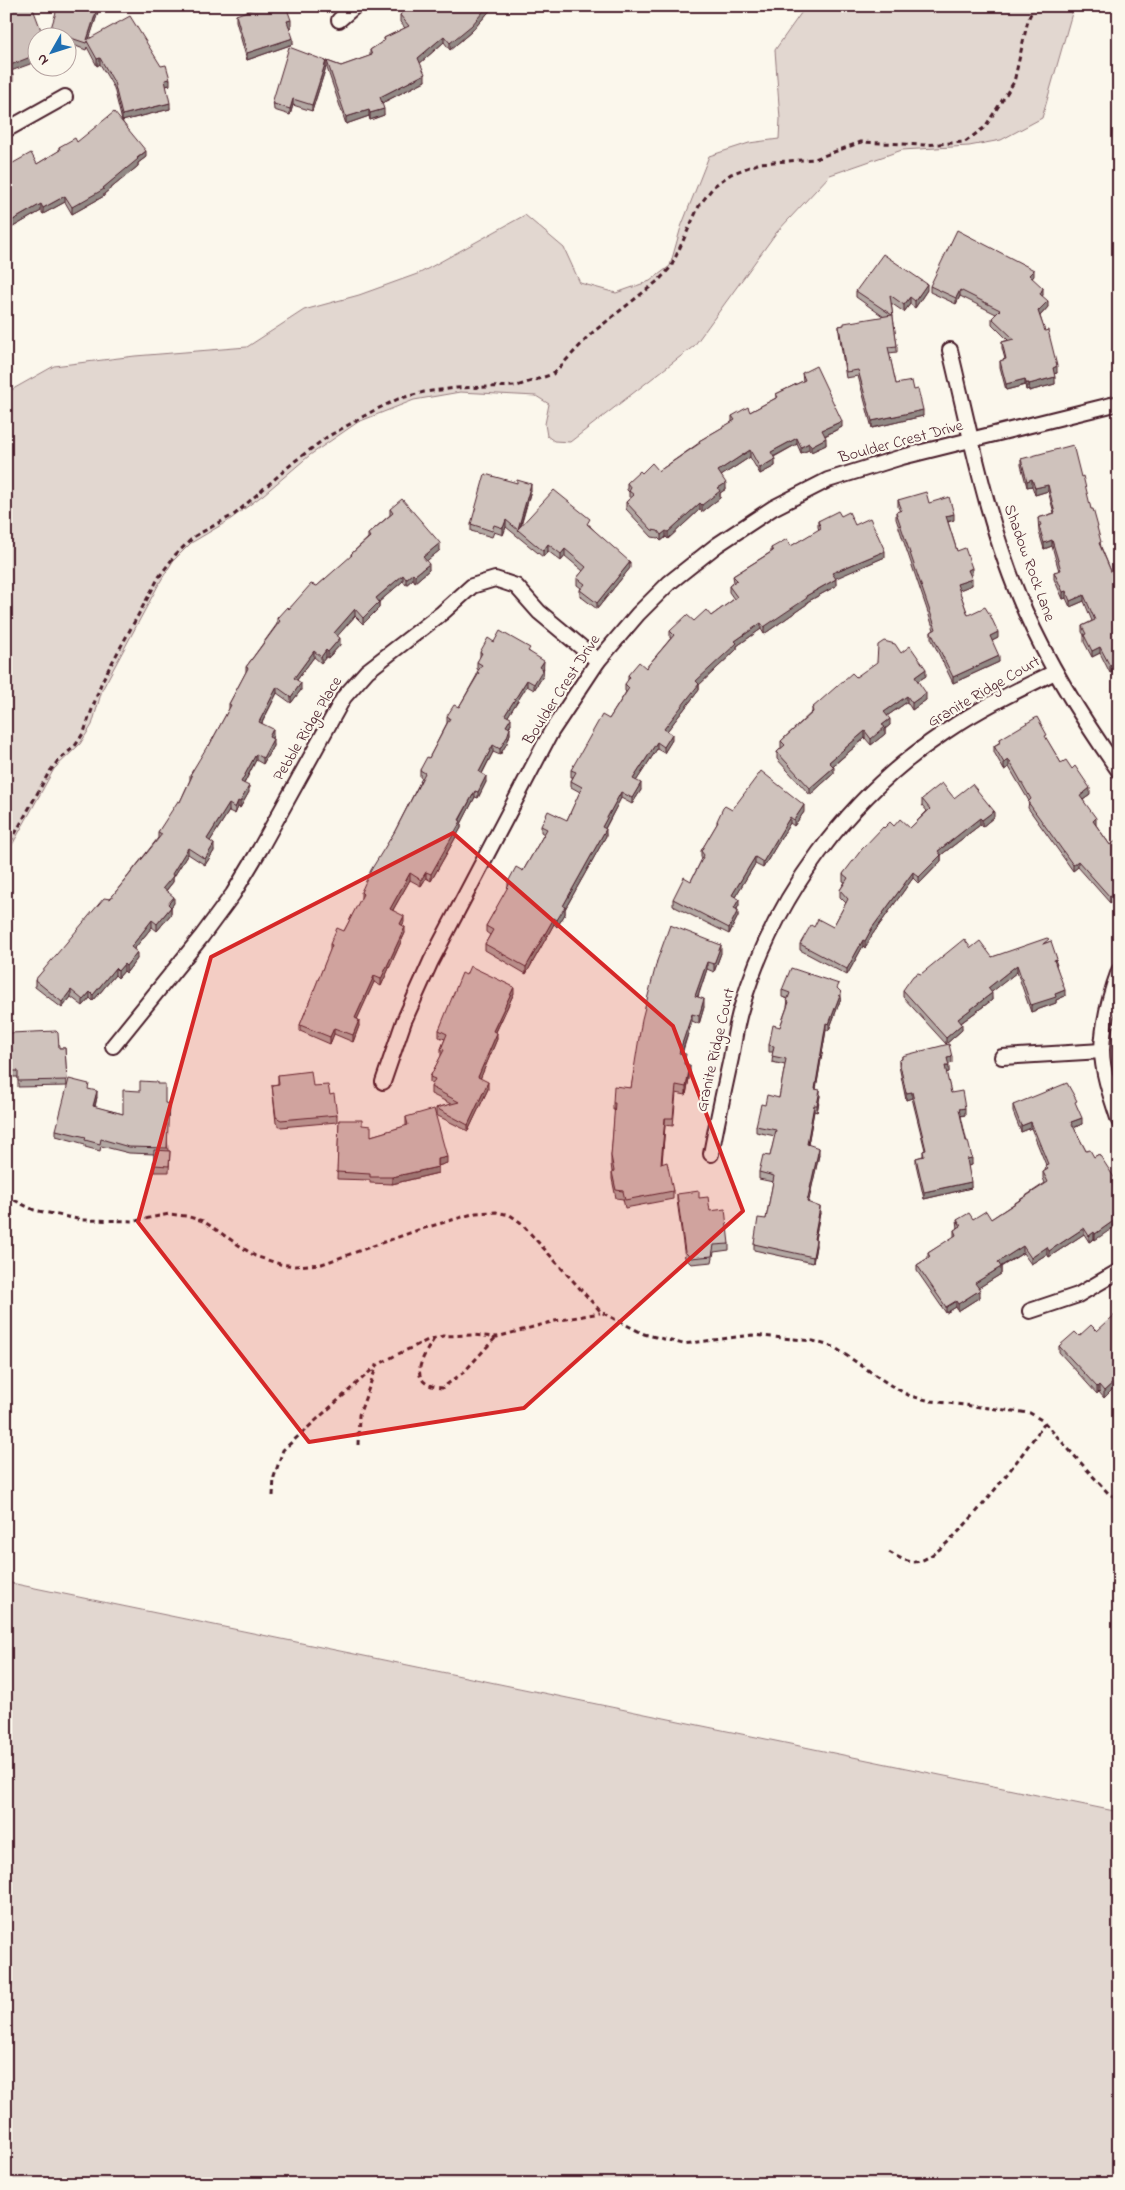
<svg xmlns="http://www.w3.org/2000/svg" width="1125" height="2190" font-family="'Indie Flower',sans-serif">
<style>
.green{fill:#e2d7d0;stroke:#967b7e}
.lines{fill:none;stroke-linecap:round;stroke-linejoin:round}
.minor-casing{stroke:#4a1f2b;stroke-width:18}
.path{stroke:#4a1f2b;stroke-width:3;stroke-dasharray:5 4;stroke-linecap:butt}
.minor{stroke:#fbf7ec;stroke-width:14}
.wall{fill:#b2a7a2;stroke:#4a1f2b}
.shaded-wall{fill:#918884;stroke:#4a1f2b}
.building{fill:#cfc2bc;stroke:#4a1f2b}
.marked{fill:#d62828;fill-opacity:0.2;stroke:#d62828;stroke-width:4;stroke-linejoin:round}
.labels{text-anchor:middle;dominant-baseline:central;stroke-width:4.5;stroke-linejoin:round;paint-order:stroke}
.street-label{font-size:16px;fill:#4a1f2b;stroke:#fbf7ec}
</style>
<rect width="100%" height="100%" fill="#fbf7ec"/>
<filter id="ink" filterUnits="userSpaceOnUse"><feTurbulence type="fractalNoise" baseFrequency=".02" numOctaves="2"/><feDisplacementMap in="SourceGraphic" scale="10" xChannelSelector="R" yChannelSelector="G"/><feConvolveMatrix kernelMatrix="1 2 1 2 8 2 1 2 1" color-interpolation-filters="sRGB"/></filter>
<g filter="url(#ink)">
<g class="green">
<path d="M806,6H1074L1042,118L1001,140L969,146L902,150L830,175L776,233L694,346L570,442L554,441L547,436L545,424L549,404L536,396L460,392L414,400L358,422L310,455L263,495L228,521L191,543L173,561L160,582L102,690L92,725L80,744L54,769L6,856V393L54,366L135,356L247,347L304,310L359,295L420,273L525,215L564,248L580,283L616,293L650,281L670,266L681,227L709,156L749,143L779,139L780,119L775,50Z"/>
<path d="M6,1582L1119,1812V2184H6Z"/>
</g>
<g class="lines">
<g class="minor-casing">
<g id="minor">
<path d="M339,20L355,6"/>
<path d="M6,130L65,97"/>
<path d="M950,350C971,437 988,528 1025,611C1050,668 1083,720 1119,771"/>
<path d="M1119,971C1110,995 1103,1024 1102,1050C1102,1072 1112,1100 1119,1121"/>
<path d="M113,1046L202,936L233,894L260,849L344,697L367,671L442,613L472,586L495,579L516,586L539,612L598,661"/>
<path d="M1002,1057L1102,1051"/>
<path d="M383,1082L404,1021L431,961L551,732L598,661L638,614L669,583L717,545L773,508L828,480L902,457L1119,403"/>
<path d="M711,1154C717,1122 724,1090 731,1058C734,1042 736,1025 741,1009C774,896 848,797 945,732C980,708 1018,690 1055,672"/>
<path d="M1030,1311L1078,1295L1119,1271"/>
</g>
</g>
<g class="path">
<path d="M6,850L48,774L57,762L75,746L84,732L102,681L159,577L176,554L195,536L235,514L295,461L327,437L373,411L398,399L424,392L456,388L517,386L553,374L592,333L659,280L671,267L699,206L714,186L731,174L760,163L815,159L861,142L924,145L965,142L985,127L1014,82L1028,20L1034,6"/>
<path d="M6,1196L34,1210L82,1220L135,1221L169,1214L186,1216L203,1221L255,1256L280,1264L295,1266L322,1264L418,1230L476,1213L496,1212L510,1215L520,1222L601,1312L644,1334L683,1344L752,1335L813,1341L834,1347L890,1385L910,1396L931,1401L1030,1413L1043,1421L1109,1494L1119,1499"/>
<path d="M434,1339C421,1359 406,1384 442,1388L464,1372L496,1337"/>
<path d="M358,1445L359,1415L376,1368"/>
<path d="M273,1496L274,1477L283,1450L376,1366L396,1355L428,1340L443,1336L472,1335L497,1337L555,1321L600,1313"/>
<path d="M889,1552C896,1556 906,1562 914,1562C947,1562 1024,1451 1045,1423"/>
</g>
<use href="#minor" class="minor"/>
</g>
<g class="wall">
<path d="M100,6L89,39L170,85L166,86L170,109L122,121L146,157L138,163V166L104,194V196L72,214L65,202L43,214L41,211L6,231V167L37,164L59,151V147L77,142L122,121L114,88L100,64L97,66L87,47L86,50L68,43V38H50V31Z"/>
<path d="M408,6H494L472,31L450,50L444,42L420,63L425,81L382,103L384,115L370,120L369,116L346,124L327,68V61L341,66L370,56V50L384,41V38L405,28L400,22V15Z"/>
<path d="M236,15L291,27H289L293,44L247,60L236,21Z"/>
<path d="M326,67L312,111L293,105L290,115L274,110L273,100Z"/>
<path d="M1034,276L1032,278L1043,295L1042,296L1048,307L1040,316L1057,373L1054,374L1055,384L1029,391V389L1026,390L1025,385L1006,390L1000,367V361L1005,359L1002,348V342L1008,340L992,324V318L996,314L960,296L956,304L930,292V286Z"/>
<path d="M927,290L915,308L910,304L904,312L891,303L897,346V352L889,353L896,384L914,390L923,416L872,428L858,376L846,378L839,332V326L884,317L856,297V291Z"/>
<path d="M802,373L842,427L825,436L826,445L811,452L809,450L801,453L797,444L774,457L775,466L760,474L750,457L721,476L726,489L720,493V498L702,512L700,509L668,539L666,537L661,541L658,538L652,537L626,509V502L630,498L629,497V492L627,490V483L642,473L659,471L699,443V441L732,422V416L750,412L776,398V394L803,381Z"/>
<path d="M1021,459L1081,477L1098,533L1101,547L1116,583L1119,586V682L1112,672L1110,673L1100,653L1092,657L1084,642V635L1082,632V626L1092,621L1084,601L1070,607L1066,598L1063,599L1054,579V572L1059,571L1052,546L1044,549L1039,532L1038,518L1054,513L1048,491L1035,495L1032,486L1027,487L1021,465Z"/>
<path d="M531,490L521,526L590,525V526L630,568L597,609L580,596V590L581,588L577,585V578L583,571L565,556L561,561L548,551L543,557L506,527L503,535L494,532L492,537L471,531V524Z"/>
<path d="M898,500L929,503L954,520L948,522L957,551L972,575H970L972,585L959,590L968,615L998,638L992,641L999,662L953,683L931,638V632L934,630L896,519V512L900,511L898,507Z"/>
<path d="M390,509L440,550L426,561L429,570L415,582L413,579L406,585L403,581L379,602V608L363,624L355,616L337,636L340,645L328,658L326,657L321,663L314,657L297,680L301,690L291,703L277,693L262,723L273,736L272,738L273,746L263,764L256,760L244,784L249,792L240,808L238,807L235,814L229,811L210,841L214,851L205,865L188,854L173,878V882L166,891L174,903L171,907V914L157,931L152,927L134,949L137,959L126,973L124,971L118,978L115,975L93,1001L90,998L83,1006L71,997L62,1008L35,987V980L110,899L158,838V832L180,802L190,780V775L209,746L229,709V704L246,672V667L277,624V618L317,586L351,557V554L368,538V534L390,515Z"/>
<path d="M841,516L855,525L885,557L835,578L836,586L807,602V604L764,634L761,629L737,646V649L699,685V690L667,731L672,740L664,753L657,749L636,781L641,790L632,804L621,798L605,829L606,836L565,909V914L557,927L554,924L526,974L485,950V944L490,935L486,932V926L508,888V882L523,871L544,834L541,832V826L567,820L580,792L571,787V781L573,777H571V770L609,719L626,692L625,691V684L628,681V675L646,668L671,638H670V631L694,621L711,616L734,599L729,592V586L734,582L733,576L771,552V548L791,546L819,530L818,527V521Z"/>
<path d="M494,642L530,652L544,668L543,670V676L534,690L527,686L508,716L511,724L509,727L510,734L507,743L500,755L493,752L482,774L486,782L478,798L475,797L461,824V828L431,881L426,878L421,886L410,880L393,910L404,922L402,925L405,933L381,986L374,982L357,1019L359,1026L353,1042L334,1034L330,1044L300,1031V1025L330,951V944L344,931L361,899V892L395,831L422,778L420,777V770L429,758L447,723V716L459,707L477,675V672L479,670L477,669V662L480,658V652Z"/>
<path d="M901,653L926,676L918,681L926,700L912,710L907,702L887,716L890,725L885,729V734L871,745L865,738L833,766L834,773L810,795L777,759V752L781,748V741L812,712V708L856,677Z"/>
<path d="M1000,739L1047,740L1061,763L1090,795L1083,800L1096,825L1110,845V903L1078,867L1073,871L1028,808L1029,801L1009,767L1004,770L994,752V746L1000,742Z"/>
<path d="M954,798L994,817L982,827L980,825L941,855V861L919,884L913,878L872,935L865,948L863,946L847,975L800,950V944L814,927H833L846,903L840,897V890L845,882L843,881V874L884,828L894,826L910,828L927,811L922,805V799Z"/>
<path d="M732,810L804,812L794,826L790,823L763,868L755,864L735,897L739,905L737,909L738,916L729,934L673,906V899L691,881L702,859L701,857V851L717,824V821Z"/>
<path d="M1049,942L1057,965H1056L1065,996L1056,1000V1003L1031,1012L1017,972L991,992L992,1000L961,1023L962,1030L946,1044L903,997V990L921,974L971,948L992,957Z"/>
<path d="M721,953L714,972L707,969L698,997L704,1007L699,1024L692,1021L682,1054L686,1062V1064L690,1073L686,1095L676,1093L673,1126L665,1125L662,1164L673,1191V1199L625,1208L623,1199L616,1198L612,1179V1172L611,1164V1156L615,1110H613V1103L631,1088L657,961Z"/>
<path d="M466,975L514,993L496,1032L497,1039L480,1079L488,1089L468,1131L436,1115V1108L451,1104L431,1094V1087L433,1084L430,1083V1077L441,1056V1049L445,1039L439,1037V1030Z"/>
<path d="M782,990H839L841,998L829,1030H826L816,1089L820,1096L817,1112L814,1111L808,1144L819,1155L808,1203L820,1213L815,1239L816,1246L813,1263L754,1250V1244L766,1219L773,1182L759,1179V1172L770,1156L775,1136L756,1132V1126L765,1105L779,1098L785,1065L772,1062L773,1052H769V1045L780,1027L787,1007L788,999L782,997Z"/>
<path d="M10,1033L59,1048H65L67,1086L18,1087V1077H12Z"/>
<path d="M902,1056L952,1063L948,1064L949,1072L946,1073L951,1093L965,1115L961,1116L972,1165L968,1166L971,1188L924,1199L916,1164V1158L923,1156V1151L925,1150L912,1098L906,1100L899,1066V1060L902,1059Z"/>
<path d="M278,1075L313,1086L330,1095L337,1115V1122L281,1127L276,1123L272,1085L278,1084Z"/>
<path d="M157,1084L165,1103L168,1151H170L169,1172H154V1154L129,1153L101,1146L100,1151L85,1147V1144L56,1136V1130L89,1089L97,1097L95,1107L123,1114L140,1091Z"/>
<path d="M1013,1105L1077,1107L1082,1124L1074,1128L1086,1151L1094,1157L1099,1154L1095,1240L1094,1239L1089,1242L1084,1234L1049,1257L1047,1254L1031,1264L1023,1253L1001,1267V1274L978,1288L980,1297L958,1311L956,1307L946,1313L917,1271V1265L928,1258V1253L954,1237V1230L958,1228L957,1220L973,1219H991L1045,1183L1043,1178V1172L1045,1171L1046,1165L1031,1128L1021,1132L1013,1112Z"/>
<path d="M406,1117L447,1163L438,1166V1173L392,1184L370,1183V1180L337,1179L339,1120L371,1136L406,1126Z"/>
<path d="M677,1194L699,1198L710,1211L729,1244V1250L714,1252L712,1262L691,1264L685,1258L677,1200Z"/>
<path d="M1097,1331L1115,1377L1117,1385L1104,1398L1099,1392L1097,1394L1059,1352V1346L1079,1336Z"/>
</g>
<g class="shaded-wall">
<path d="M98,6H100L88,43L87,40Z"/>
<path d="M488,6H494L472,31L450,50V43Z"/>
<path d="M291,20V27L287,28V21Z"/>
<path d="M444,36V42L418,65V58Z"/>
<path d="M293,38V44L247,60V53Z"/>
<path d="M38,51V58L33,59V63L8,72V66Z"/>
<path d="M100,58V64L97,66V59Z"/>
<path d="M326,61V67L312,111V105Z"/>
<path d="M425,74V81L380,104V97Z"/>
<path d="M13,75V82L6,85V79Z"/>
<path d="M170,79V85L165,86V80Z"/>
<path d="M293,99V105L290,115V109Z"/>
<path d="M170,103V109L122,121V115Z"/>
<path d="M384,109V115L370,120V113Z"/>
<path d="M369,110V116L346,124V117Z"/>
<path d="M146,151V157L138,163V166L104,194V196L72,214V207L103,188Z"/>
<path d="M65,196V202L43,214V208Z"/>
<path d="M41,204V211L6,231V224Z"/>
<path d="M1034,270V276L1029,282V275Z"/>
<path d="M927,284V290L915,308V301Z"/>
<path d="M1043,288V295L1040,301V294Z"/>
<path d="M960,290V296L956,304V298Z"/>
<path d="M910,297V304L904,312V305Z"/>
<path d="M1048,301V307L1038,318V311Z"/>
<path d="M1057,366V373L1053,374V368Z"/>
<path d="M1055,377V384L1029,391V384Z"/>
<path d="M1025,379V385L1006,390V384Z"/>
<path d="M1026,383H1029V389L1026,390Z"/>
<path d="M923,410V416L872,428V421Z"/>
<path d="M842,421V427L822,437V430Z"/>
<path d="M797,438V444L771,458V452Z"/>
<path d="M826,438V445L811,452V446Z"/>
<path d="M809,443V450L801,453V447Z"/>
<path d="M750,450V457L718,478V471Z"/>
<path d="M775,459V466L760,474V468Z"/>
<path d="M1032,479V486L1027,487V481Z"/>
<path d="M726,483V489L720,493V498L702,512V505L718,488Z"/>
<path d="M531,484V490L519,531L518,529Z"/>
<path d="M1048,485V491L1035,495V488Z"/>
<path d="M700,503V509L668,539V532Z"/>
<path d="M954,514V520L946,522V516Z"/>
<path d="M506,520V527L503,535V528Z"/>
<path d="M666,531V537L661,541V535Z"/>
<path d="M1052,540V546L1044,549V543Z"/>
<path d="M440,543V550L423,564V557Z"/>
<path d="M548,544V551L543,557V551Z"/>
<path d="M565,549V556L561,561V554Z"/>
<path d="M885,551V557L832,580V573Z"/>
<path d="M630,562V568L597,609V603Z"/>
<path d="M429,564V570L415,582V575Z"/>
<path d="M972,568V575L968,576V570Z"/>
<path d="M413,573V579L406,585V579Z"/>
<path d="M403,575V581L379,602V608L363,624V618L376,598Z"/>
<path d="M836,579V586L807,602V604L764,634V627L806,596Z"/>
<path d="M972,579V585L957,591V584Z"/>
<path d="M1066,591V598L1063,599V592Z"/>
<path d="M1084,595V601L1070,607V601Z"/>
<path d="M355,609V616L334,640V633Z"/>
<path d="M761,623V629L737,646V649L699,685V690L664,735V729L696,681L735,641Z"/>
<path d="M998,632V638L990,642V636Z"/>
<path d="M340,638V645L328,658V652Z"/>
<path d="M1100,647V653L1092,657V651Z"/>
<path d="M326,650V657L321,663V657Z"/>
<path d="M314,651V657L294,684V678Z"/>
<path d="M999,656V662L953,683V677Z"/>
<path d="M544,661L543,676L534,690V684L540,667Z"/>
<path d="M1112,665V672L1110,673V666Z"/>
<path d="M926,669V676L915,683V677Z"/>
<path d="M527,680V686L505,721V715Z"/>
<path d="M301,683V690L291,703V697Z"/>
<path d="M277,687V693L259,728V722Z"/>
<path d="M926,693V700L912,710V703Z"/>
<path d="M907,696V702L884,718V712Z"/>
<path d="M511,718V724L506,732V726Z"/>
<path d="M890,719V725L885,729V734L871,745V739L882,725Z"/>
<path d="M510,728V734L507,743L500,755V749Z"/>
<path d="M273,729V736L269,743V737Z"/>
<path d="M865,731V738L829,769V762Z"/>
<path d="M672,734V740L664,753V747Z"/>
<path d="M273,739V746L263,764V758Z"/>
<path d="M657,742V749L633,786V779Z"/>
<path d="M493,745V752L479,779V772Z"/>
<path d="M256,754V760L241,789V782Z"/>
<path d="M1009,760V767L1004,770V763Z"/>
<path d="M834,767V773L810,795V788Z"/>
<path d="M486,776V782L478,798V792Z"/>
<path d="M641,783V790L632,804V798Z"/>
<path d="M249,786V792L240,808V802Z"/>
<path d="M1090,788V795L1080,802V796Z"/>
<path d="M475,791V797L461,824V828L431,881V874Z"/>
<path d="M621,792V798L602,834V827Z"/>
<path d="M238,801V807L235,814V808Z"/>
<path d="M229,804V811L207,846V839Z"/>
<path d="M804,805V812L794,826V820Z"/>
<path d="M994,811V817L982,827V820Z"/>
<path d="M790,817V823L763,868V862Z"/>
<path d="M980,818V825L941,855V861L919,884V877L938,851Z"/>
<path d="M1096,818V825L1093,827V821Z"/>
<path d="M606,829V836L565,909V914L557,927V920L563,906Z"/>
<path d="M214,844V851L205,865V859Z"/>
<path d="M188,848V854L173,878V882L163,894V888Z"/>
<path d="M755,857V864L732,902V895Z"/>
<path d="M1078,861V867L1073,871V865Z"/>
<path d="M426,872V878L421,886V880Z"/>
<path d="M913,872V878L872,935L865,948V941L872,928Z"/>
<path d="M410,873V880L390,915V909Z"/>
<path d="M1119,889V896L1110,903V897Z"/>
<path d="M174,897V903L168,911V904Z"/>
<path d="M739,899V905L734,914V908Z"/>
<path d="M171,907V914L157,931V924Z"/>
<path d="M738,910V916L729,934V928Z"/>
<path d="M404,916V922L400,930V924Z"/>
<path d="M554,918V924L526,974V967Z"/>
<path d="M152,920V927L131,953V947Z"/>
<path d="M405,927V933L381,986V979Z"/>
<path d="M863,940V946L847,975V969Z"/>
<path d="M721,945V953L714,972V964Z"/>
<path d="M137,952V959L126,973V966Z"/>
<path d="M707,962V969L695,1004V996Z"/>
<path d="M124,964V971L118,978V971Z"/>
<path d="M1017,965V972L988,995V988Z"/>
<path d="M115,968V975L93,1001V995Z"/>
<path d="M374,976V982L355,1024V1018Z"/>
<path d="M514,987V993L493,1038V1031Z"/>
<path d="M71,990V997L62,1008V1002Z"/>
<path d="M1065,990V996L1056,1000V1003L1031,1012V1005L1055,994Z"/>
<path d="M90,992V998L83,1006V1000Z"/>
<path d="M841,992V998L829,1030V1024Z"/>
<path d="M992,993V1000L958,1025V1019Z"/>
<path d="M704,999V1007L699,1024V1016Z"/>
<path d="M692,1014V1021L679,1061V1053Z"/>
<path d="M359,1020V1026L353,1042V1035Z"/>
<path d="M826,1023V1030L815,1095V1089Z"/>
<path d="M962,1024V1030L946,1044V1038Z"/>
<path d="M334,1028V1034L330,1044V1037Z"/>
<path d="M497,1033V1039L478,1084V1077Z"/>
<path d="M952,1057V1063L947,1065V1058Z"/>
<path d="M690,1065V1073L686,1095V1087Z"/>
<path d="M945,1066H949V1072L945,1073Z"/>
<path d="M488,1082V1089L468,1131V1125Z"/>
<path d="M820,1090V1096L817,1112V1105Z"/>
<path d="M97,1091V1097L93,1113V1106Z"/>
<path d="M912,1092V1098L906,1100V1093Z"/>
<path d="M814,1105V1111L807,1150V1144Z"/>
<path d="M965,1108V1115L959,1116V1109Z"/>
<path d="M665,1118V1125L661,1171V1164Z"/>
<path d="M1082,1118V1124L1071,1129V1122Z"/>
<path d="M1031,1122V1128L1021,1132V1126Z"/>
<path d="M819,1148V1155L807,1209V1202Z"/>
<path d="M447,1157V1163L438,1166V1159Z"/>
<path d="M972,1158V1165L967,1166V1159Z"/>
<path d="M438,1167V1173L392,1184V1177Z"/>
<path d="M971,1182V1188L924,1199V1192Z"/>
<path d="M820,1207V1213L814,1245V1239Z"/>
<path d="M1119,1217V1224L1095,1240V1234Z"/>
<path d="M1084,1228V1234L1049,1257V1251Z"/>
<path d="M1094,1232V1239L1089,1242V1236Z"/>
<path d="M816,1240V1246L813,1263V1257Z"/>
<path d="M1023,1246V1253L998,1268V1262Z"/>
<path d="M1047,1247V1254L1031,1264V1258Z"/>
<path d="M1001,1267V1274L975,1290V1283Z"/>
<path d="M980,1290V1297L958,1311V1304Z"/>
<path d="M956,1301V1307L946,1313V1307Z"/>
<path d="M1119,1367V1373L1112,1380V1373Z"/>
<path d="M1117,1379V1385L1104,1398V1391Z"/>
<path d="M1099,1385V1392L1097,1394V1387Z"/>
</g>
<g class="building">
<path d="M18,6H32L44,38H38V51L32,53L33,56L8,66L13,75L6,79V12Z"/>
<path d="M58,6H98L87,40L130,16L161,66L166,65L170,79L165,80L170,103L122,115L114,82L100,58L97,59L87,41L86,43L50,31Z"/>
<path d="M261,6H286L291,20L287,21L293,38L247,53L236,15Z"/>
<path d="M408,6H488L472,25L450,43L444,36L418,58L425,74L380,97L384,109L370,113L369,110L346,117L327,61L341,66L372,55L370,50L385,40L384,38L409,26L400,15Z"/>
<path d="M289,47L326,61L312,105L293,99L290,109L274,104L273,100Z"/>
<path d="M114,112L146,151L137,158L138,159L103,188L104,189L72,207L65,196L43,208L41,204L6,224V167L31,153L37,164L60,150L59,147L75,138L77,142Z"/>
<path d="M957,230L1034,270L1029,275L1043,288L1040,294L1048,301L1038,311L1045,331L1048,330L1057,366L1053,368L1055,377L1029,384V383H1026L1025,379L1006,384L1000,361L1006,359L1002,342L1014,339L992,318L1000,310L960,290L956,298L930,286Z"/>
<path d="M883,254L927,284L915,301L910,297L904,305L890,295L897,346L888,347L896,384L912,381L914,390L918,389L923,410L872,421L858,370L846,372L839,326L844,325V323L892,315L856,291Z"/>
<path d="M816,366L842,421L822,430L826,438L811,446L809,443L801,447L797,438L771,452L775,459L760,468L750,450L718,471L726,483L718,488L720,491L702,505L700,503L668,532L666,531L661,535L658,531L652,530L626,502L634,495L629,491L631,488L627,483L640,471L642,473L652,463L659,471L700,443L699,441L735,420L732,416L748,407L750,412L778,397L776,394L805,380L802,373Z"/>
<path d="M1073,445L1081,477L1083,476L1091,509H1093L1098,527H1097L1101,542L1099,543L1116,583H1117L1119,586V676L1112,665L1110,666L1100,647L1092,651L1084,635L1086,634L1082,626L1095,620L1084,595L1070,601L1066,591L1063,592L1054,572L1061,570L1052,540L1044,543L1039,526L1041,525L1038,518L1055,513L1048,485L1035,488L1032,479L1027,481L1021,459Z"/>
<path d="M485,474L517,483V480L531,484L518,529L554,490L590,519L587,524L630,562L597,603L580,590L585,584L577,578L586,567L565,549L561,554L548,544L543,551L506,520L503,528L494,525L492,531L471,524Z"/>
<path d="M926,492L929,503L949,497L954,514L946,516L957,551L965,548L972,568L968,570L972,579L957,584L968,615L985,607L990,615L998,632L990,636L999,656L953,677L931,632L936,629L896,512L902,510L898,500Z"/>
<path d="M402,499L440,543L423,557L429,564L415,575L413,573L406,579L403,575L376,598L379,602L363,618L355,609L334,633L340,638L328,652L326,650L321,657L314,651L294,678L301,683L291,697L277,687L259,722L273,729L269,737L273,739L263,758L256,754L241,782L249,786L240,802L238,801L235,808L229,804L207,839L214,844L205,859L188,848L172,874L173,876L163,888L174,897L168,904L171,907L157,924L152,920L131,947L137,952L126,966L124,964L118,971L115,968L93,995L90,992L83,1000L71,990L62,1002L35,980L104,898L110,899L162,834L158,832L178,801L180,802L192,776L190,775L208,745L209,746L231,705L229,704L248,668L246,667L280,621L277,618L287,607L289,609L311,584L317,586L352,555L351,554L370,537L368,534L393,513L390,509Z"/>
<path d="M838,511L841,516L849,512L855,525L870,518L885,551L832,573L836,579L806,596L807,598L764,627L761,623L735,641L737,643L696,681L699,684L664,729L672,734L664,747L657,742L633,779L641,783L632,798L621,792L602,827L606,829L563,906L565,907L557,920L554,918L526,967L485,944L493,930L486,926L510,883L508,882L516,867L523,871L547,829L541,826L548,811L567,820L582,787L571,781L576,772L571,770L602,715L609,719L629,688L625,684L630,677L628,675L639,662L646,668L674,635L670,631L687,615L694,621L706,610L711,616L737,597L729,586L737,580L733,576L773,551L771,548L787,539L791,546L821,528L818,521Z"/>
<path d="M500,631L530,648L528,651L544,661L540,667L543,669L534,684L527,680L505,715L511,718L506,726L510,728L507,737L500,749L493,745L479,772L486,776L478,792L475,791L459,820L461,821L431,874L426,872L421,880L410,873L390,909L404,916L400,924L405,927L381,979L374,976L355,1018L359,1020L353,1035L334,1028L330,1037L300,1025L332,945L330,944L337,928L344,931L363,894L361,892L371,870L395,831L425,773L420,770L427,757L429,758L450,718L447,716L454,705L459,707L479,673L477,672L482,665L477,662L482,653L480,652L488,638L494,642Z"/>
<path d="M884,641L895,644L901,653L910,646L926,669L915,677L926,693L912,703L907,696L884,712L890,719L882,725L885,727L871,739L865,731L829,762L834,767L810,788L777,752L785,745L781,741L813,712L812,708L852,673L856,677L877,662L878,645Z"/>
<path d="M1037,717L1047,735L1045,736L1061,763L1066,760L1072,769L1075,766L1090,788L1080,796L1096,818L1093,821L1110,845L1119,839V889L1110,897L1078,861L1073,865L1028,802L1031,799L1009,760L1004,763L994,746L1001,742L1000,739Z"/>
<path d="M761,771L804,805L794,820L790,817L763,862L755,857L732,895L739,899L734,908L738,910L729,928L673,899L684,877L691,881L704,855L701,851L718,822L717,821L723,808L725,806L732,810Z"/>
<path d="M942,783L954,798L972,784L994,811L982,820L980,818L938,851L941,855L919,877L913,872L872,928L865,941L863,940L847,969L800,944L811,925L814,927L818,919L833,927L848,899L840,890L848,878L843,874L862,849L883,827L884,828L890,822L894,826L900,819L910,828L930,809L922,799Z"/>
<path d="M670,925L721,945L714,964L707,962L695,996L704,999L699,1016L692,1014L679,1053L686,1054L684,1064L690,1065L686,1087L676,1085L673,1118H665L661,1164L667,1162L673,1191L625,1200L623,1191L616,1190L612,1172L614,1171L611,1156L615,1103H613L614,1086L631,1088L642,1019L657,961Z"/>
<path d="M1047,938L1049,939L1043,944L1051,941L1057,959L1054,960L1065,990L1055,994L1056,997L1031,1005L1017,965L988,988L992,993L958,1019L962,1024L946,1038L903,990L913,976L918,973L921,974L964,939L971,948L980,941L992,957Z"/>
<path d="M470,966L514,987L493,1031L497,1033L478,1077L488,1082L468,1125L436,1108L459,1102L431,1087L435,1079L430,1077L444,1050L441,1049L447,1034L439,1030L462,973L466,975Z"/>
<path d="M791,968L839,984L837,988L841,992L829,1024L826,1023L815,1089L820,1090L817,1105H814L807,1144L819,1148L807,1202L820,1207L814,1239L816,1240L813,1257L754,1244L758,1218L766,1219L774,1176L759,1172L763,1155L770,1156L776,1130L756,1126L761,1104L765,1105L767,1095L779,1098L786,1059L772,1056L774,1046L769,1045L773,1025L780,1027L789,1002L787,1001L790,993L782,990Z"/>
<path d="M56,1031L58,1033L59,1048H65L67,1080L18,1081V1071H12L10,1033Z"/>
<path d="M949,1044L952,1057L947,1058L949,1066H945L951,1093L962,1091L965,1108L959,1109L966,1141H968L972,1158L967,1159L971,1182L924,1192L916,1158L924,1156L923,1151L926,1150L912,1092L906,1093L899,1060L902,1059V1056Z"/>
<path d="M311,1071L313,1086L328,1085L330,1095L334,1094L337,1115L281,1120L276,1117L272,1085L279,1084L278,1075Z"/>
<path d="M69,1079L89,1084L88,1089L97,1091L93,1106L123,1114V1090L140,1091V1081L157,1082V1084H165V1103L169,1104L167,1148L129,1147L101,1139L100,1144L85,1140L86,1137L56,1130Z"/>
<path d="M1067,1083L1077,1101L1075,1102L1082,1118L1071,1122L1086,1151L1090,1150L1094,1157L1099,1154L1119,1185V1191L1116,1193L1119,1196V1217L1095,1234L1094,1232L1089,1236L1084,1228L1049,1251L1047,1247L1031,1258L1023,1246L998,1262L1001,1267L975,1283L980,1290L958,1304L956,1301L946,1307L917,1265L930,1257L928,1253L956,1235L954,1230L961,1226L957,1220L969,1213L973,1219L986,1211L991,1219L1048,1182L1043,1172L1048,1169L1045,1165L1048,1164L1031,1122L1021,1126L1013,1105Z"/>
<path d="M434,1109L447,1157L438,1159V1167L392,1177H370V1174L337,1172L339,1120H362V1125L371,1126V1136L408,1125L406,1117Z"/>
<path d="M154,1150L170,1151L169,1166L154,1165Z"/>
<path d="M699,1191V1198L708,1197L710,1211L725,1209L729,1244L714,1245L712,1256L691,1258L685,1252L677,1194Z"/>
<path d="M1119,1311V1367L1112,1373L1117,1379L1104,1391L1099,1385L1097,1387L1059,1346L1075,1332L1079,1336L1091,1325L1097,1331Z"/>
</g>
</g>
<path class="marked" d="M453,833L673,1026L743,1211L524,1408L309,1442L138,1222L211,957Z"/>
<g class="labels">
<g class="street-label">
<text transform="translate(901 442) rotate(-15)">Boulder Crest Drive</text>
<text transform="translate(1029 563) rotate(70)">Shadow Rock Lane</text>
<text transform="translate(562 690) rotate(-57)">Boulder Crest Drive</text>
<text transform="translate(984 692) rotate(-30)">Granite Ridge Court</text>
<text transform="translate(308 729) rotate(-59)">Pebble Ridge Place</text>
<text transform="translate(716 1050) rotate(-77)">Granite Ridge Court</text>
</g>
</g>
<rect width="1125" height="2190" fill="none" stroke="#fbf7ec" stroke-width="25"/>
<rect x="12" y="12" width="1100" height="2165" fill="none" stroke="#4a1f2b" stroke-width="2" filter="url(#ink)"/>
<g transform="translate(52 52) rotate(231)"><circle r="24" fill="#fbf7ec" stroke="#b4a19f"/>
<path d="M0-4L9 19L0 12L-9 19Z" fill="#1f6fb2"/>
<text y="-8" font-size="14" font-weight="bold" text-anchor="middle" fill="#4a1f2b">N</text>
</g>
</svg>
